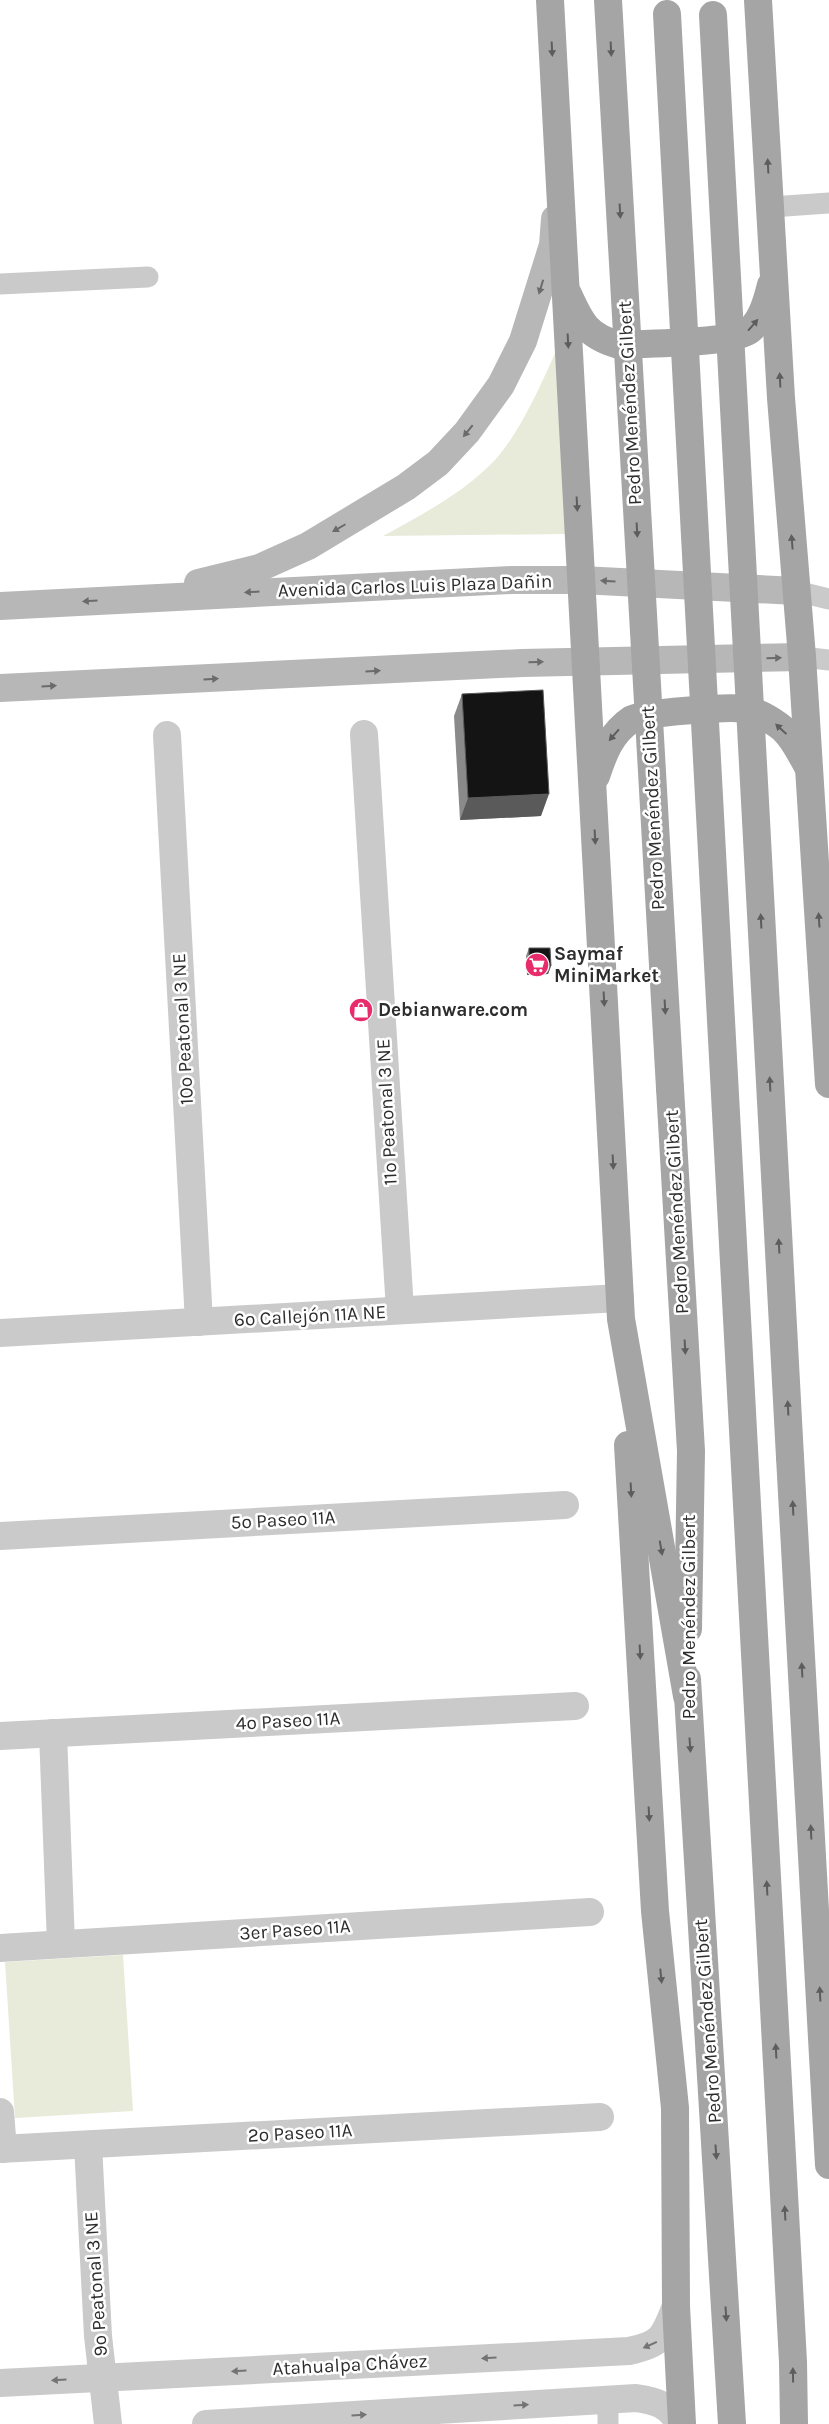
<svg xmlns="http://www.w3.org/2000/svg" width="829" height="2424" font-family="Karla,sans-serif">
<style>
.green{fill:#e8ebda}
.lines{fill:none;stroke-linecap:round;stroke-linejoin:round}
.service{stroke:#cacaca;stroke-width:21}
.minor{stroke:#cacaca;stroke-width:28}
.tertiary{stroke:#cacaca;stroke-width:28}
.secondary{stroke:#b7b7b7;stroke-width:28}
.primary{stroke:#a5a5a5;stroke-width:28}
.primary-bridge{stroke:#a5a5a5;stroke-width:28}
.wall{fill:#8a8a8a}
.shaded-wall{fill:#5a5a5a}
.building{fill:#141414;stroke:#5a5a5a}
.oneway{fill:#5d5d5d}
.oneway2{fill:#6b6b6b}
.oneway3{fill:#747474}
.labels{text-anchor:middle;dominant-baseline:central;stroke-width:5;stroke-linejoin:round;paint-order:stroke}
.street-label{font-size:19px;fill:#2d2d2d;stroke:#fff}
.poi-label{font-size:19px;font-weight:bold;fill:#2d2d2d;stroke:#fff;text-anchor:start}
</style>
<rect width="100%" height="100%" fill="#fff"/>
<g class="green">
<path d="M556,351L566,534L383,536C421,515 460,495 491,464C517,439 541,385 556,351Z"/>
<path d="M123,1955L133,2111L15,2118L5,1962Z"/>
</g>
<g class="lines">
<g class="service">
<path d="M771,207L829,203"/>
<path d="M0,284L148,277"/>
<path d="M796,591L829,599"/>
<path d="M802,657L829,660"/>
<path d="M608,2400V2424"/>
</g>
<g class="minor">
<path d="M364,734L400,1310"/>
<path d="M167,735L199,1322"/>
<path d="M0,1333L620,1298"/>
<path d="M0,1536L565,1505"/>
<path d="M53,1733L61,1944"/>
<path d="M0,1736L575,1706"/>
<path d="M0,1948L590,1912"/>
<path d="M0,2112L3,2149"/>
<path d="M88,2145L98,2336L108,2424"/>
<path d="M0,2149L600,2117"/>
</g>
<g class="tertiary">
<path d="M0,2383L629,2351C663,2344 664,2336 676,2306"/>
<path d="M206,2424L636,2398C657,2401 669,2405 680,2424"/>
</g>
<g class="secondary">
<path d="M198,583L259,568L308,546L406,487L438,463L467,432L501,385L523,341L553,245L555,219"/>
<path d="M0,606L512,580H581L796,591"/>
<path d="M0,688L522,663L802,657"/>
</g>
<g class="primary">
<path d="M550,0L621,1319L687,1696"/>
<path d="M758,0L781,398L802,657L829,1084"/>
<path d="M568,294C581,323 587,336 619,345C645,343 733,344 750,330C762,319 767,301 771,285"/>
<path d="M596,776C604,752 611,733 632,719C641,713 731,706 743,709C755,711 767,717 778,725C791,734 799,751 807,765"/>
<path d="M670,1088L691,1451L688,1629"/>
<path d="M628,1445L655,1911L675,2108L676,2306L682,2424"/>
<path d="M790,1457L829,2165"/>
<path d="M687,1679L732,2424"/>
</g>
<g class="primary-bridge">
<path d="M608,0L670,1088"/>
<path d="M667,14L793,2362L794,2424"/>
<path d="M713,15L790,1457"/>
</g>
</g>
<g class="wall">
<path d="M462,694L541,816L460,820L454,716Z"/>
<path d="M529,948L551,966L548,974L527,975L526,956Z"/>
</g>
<g class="shaded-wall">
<path d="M549,794L541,816L460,820L468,798Z"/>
<path d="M551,966L548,974L527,975L529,967Z"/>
</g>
<g class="building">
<path d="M543,690L549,794L468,798L462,694Z"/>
<path d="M529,948H550L551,966L529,967Z"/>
</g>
<defs><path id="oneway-solid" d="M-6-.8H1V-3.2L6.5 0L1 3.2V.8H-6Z" transform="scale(1.25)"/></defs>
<g class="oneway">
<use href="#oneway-solid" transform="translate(552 49) rotate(87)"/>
<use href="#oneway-solid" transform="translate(611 49) rotate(87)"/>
<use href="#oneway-solid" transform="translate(768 166) rotate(-93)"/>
<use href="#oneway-solid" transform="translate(620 211) rotate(87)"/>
<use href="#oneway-solid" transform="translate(753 325) rotate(-49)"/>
<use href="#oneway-solid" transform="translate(568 341) rotate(87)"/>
<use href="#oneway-solid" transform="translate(780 380) rotate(-93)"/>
<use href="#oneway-solid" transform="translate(577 504) rotate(87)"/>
<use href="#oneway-solid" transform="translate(637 530) rotate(87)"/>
<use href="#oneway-solid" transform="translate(792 542) rotate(-95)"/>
<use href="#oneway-solid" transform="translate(781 729) rotate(-137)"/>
<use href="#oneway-solid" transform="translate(614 735) rotate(131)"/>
<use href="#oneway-solid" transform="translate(595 837) rotate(87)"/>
<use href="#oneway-solid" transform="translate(819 920) rotate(-94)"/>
<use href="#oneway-solid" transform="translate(761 921) rotate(-93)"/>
<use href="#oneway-solid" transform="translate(604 999) rotate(87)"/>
<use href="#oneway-solid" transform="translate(665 1007) rotate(87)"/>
<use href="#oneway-solid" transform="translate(770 1084) rotate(-93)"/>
<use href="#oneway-solid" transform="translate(613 1162) rotate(87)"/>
<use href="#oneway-solid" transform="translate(779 1246) rotate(-93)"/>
<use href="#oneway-solid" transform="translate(685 1347) rotate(87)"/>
<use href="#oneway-solid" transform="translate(788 1408) rotate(-93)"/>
<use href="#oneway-solid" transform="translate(631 1490) rotate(87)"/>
<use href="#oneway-solid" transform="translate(793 1508) rotate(-93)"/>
<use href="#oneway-solid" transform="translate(661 1548) rotate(80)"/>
<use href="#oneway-solid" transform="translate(640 1652) rotate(87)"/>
<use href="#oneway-solid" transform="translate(802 1670) rotate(-93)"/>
<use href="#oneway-solid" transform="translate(690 1745) rotate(86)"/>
<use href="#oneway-solid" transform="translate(649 1814) rotate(87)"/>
<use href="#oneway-solid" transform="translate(811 1832) rotate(-93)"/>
<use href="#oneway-solid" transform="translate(767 1888) rotate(-93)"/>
<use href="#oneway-solid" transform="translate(661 1976) rotate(84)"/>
<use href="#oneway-solid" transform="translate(820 1994) rotate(-93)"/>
<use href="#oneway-solid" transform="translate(776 2051) rotate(-93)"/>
<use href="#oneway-solid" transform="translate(716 2152) rotate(86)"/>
<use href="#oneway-solid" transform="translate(785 2213) rotate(-93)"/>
<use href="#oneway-solid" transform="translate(726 2314) rotate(86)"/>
<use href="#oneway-solid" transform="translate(793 2375) rotate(-91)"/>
</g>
<g class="oneway2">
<use href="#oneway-solid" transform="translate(541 287) rotate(107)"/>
<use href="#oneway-solid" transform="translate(468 431) rotate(129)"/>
<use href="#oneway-solid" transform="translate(339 528) rotate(150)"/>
<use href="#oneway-solid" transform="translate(608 581) rotate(-177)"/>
<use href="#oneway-solid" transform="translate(252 592) rotate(177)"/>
<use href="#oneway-solid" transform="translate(90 601) rotate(177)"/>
<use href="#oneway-solid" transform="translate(774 658) rotate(-1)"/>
<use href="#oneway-solid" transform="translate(536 662) rotate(-2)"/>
<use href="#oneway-solid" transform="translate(373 671) rotate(-3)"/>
<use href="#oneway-solid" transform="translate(211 679) rotate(-3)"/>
<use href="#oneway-solid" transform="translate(49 686) rotate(-3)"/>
</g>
<g class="oneway3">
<use href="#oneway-solid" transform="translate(650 2345) rotate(156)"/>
<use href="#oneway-solid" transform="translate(489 2358) rotate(177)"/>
<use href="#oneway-solid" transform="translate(239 2371) rotate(177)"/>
<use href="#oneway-solid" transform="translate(59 2380) rotate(177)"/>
<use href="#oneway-solid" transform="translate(521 2405) rotate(-3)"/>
<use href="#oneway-solid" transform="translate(359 2415) rotate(-3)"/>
</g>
<defs>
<g id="supermarket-disc" transform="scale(1.25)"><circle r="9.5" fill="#e82c6b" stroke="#fff"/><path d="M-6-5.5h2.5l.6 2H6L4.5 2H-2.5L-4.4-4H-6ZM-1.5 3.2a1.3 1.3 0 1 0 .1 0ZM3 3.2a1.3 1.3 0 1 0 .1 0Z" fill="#fff"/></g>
<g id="shop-disc" transform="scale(1.25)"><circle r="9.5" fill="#e82c6b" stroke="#fff"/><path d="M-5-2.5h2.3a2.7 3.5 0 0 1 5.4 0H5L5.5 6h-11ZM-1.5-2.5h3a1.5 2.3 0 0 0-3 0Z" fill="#fff"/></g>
</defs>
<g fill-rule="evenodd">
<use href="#supermarket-disc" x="537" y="965"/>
<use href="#shop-disc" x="361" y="1010"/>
</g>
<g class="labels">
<g class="street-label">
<text transform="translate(630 403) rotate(-93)">Pedro Menéndez Gilbert</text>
<text transform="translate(415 586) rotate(-2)">Avenida Carlos Luis Plaza Dañin</text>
<text transform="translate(653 808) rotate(-93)">Pedro Menéndez Gilbert</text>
<text transform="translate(183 1029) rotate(-93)">10º Peatonal 3 NE</text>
<text transform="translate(387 1112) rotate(-93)">11º Peatonal 3 NE</text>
<text transform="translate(677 1212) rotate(-93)">Pedro Menéndez Gilbert</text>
<text transform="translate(310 1316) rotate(-3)">6º Callejón 11A NE</text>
<text transform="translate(283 1520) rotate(-3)">5º Paseo 11A</text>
<text transform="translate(689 1617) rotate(-90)">Pedro Menéndez Gilbert</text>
<text transform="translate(288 1721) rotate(-3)">4º Paseo 11A</text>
<text transform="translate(295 1930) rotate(-4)">3er Paseo 11A</text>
<text transform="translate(708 2021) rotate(-94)">Pedro Menéndez Gilbert</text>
<text transform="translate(300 2133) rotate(-3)">2º Paseo 11A</text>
<text transform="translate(96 2284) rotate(-94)">9º Peatonal 3 NE</text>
<text transform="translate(350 2365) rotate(-3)">Atahualpa Chávez</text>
</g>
<g class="poi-label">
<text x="554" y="954">Saymaf<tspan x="554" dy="22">MiniMarket</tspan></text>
<text x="378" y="1010">Debianware.com</text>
</g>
</g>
</svg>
